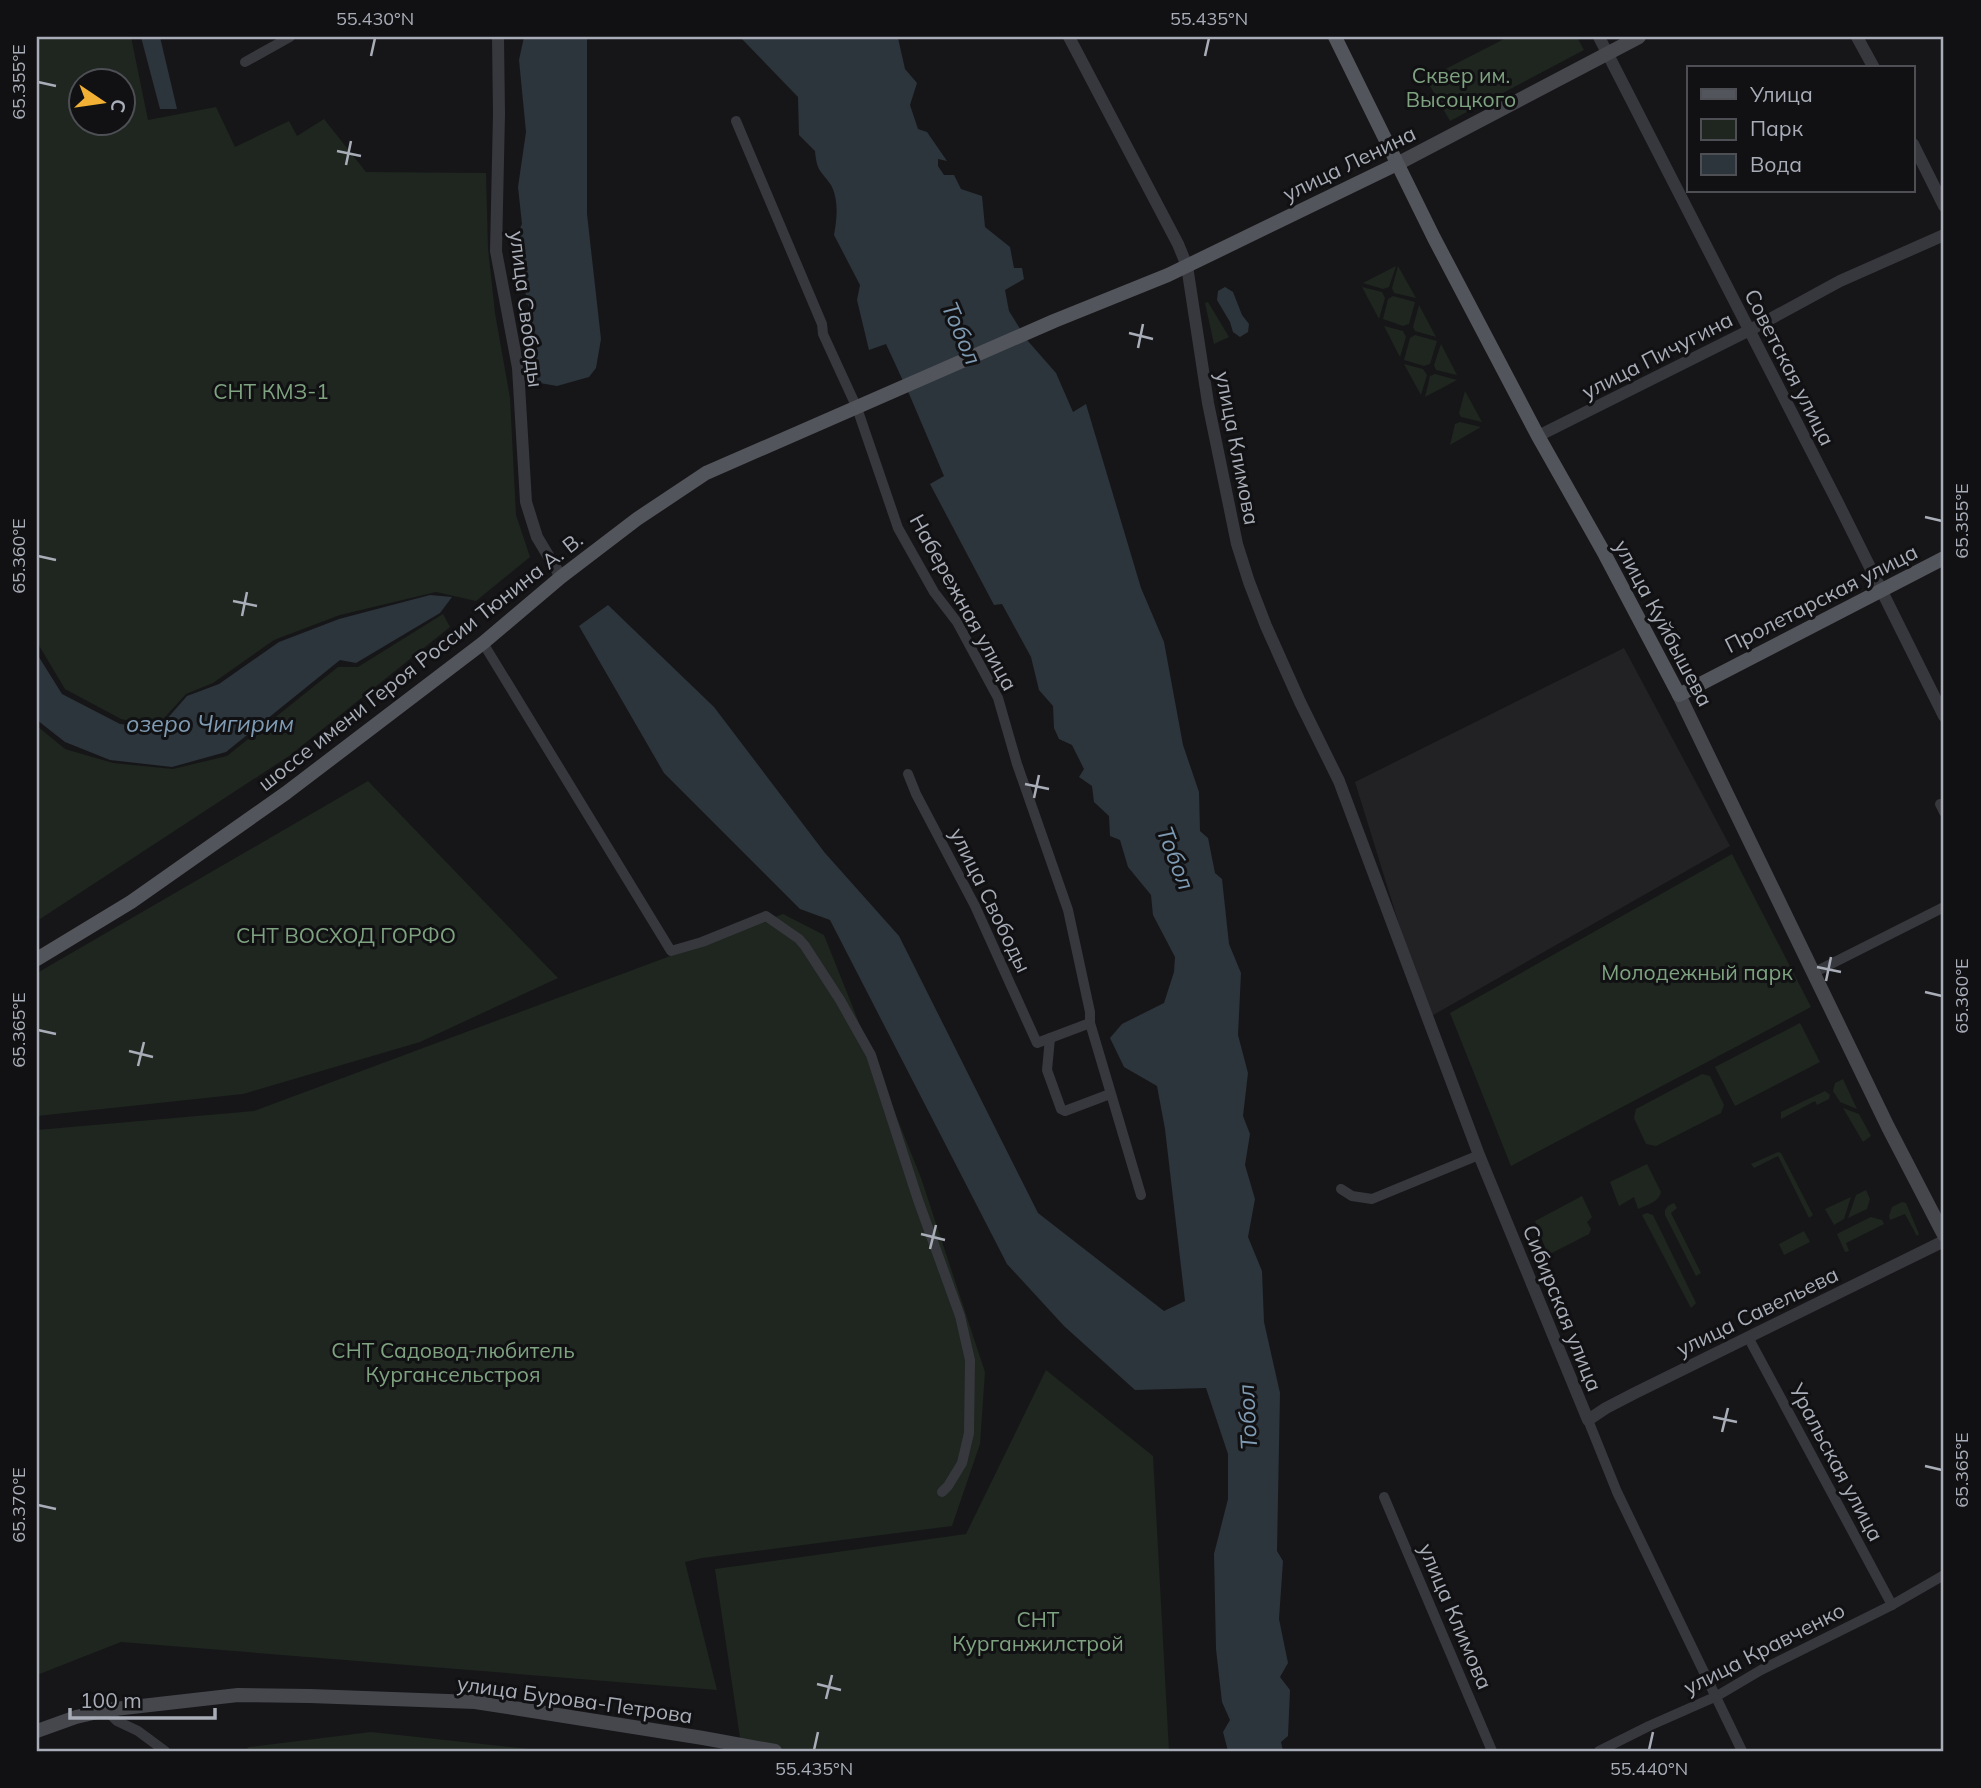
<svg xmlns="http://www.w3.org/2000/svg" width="1981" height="1788" font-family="Mulish,sans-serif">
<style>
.built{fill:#222225}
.green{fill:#1e261f;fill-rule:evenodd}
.water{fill:#2c353c}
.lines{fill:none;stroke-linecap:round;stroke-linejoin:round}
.minor{stroke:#37383d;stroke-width:10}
.tertiary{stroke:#37383d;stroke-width:12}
.secondary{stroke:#45474d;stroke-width:14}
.primary{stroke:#53555c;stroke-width:14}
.ticks{fill:none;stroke:#a8adb8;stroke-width:2.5}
.labels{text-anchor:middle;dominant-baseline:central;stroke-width:6;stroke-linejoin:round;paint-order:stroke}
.park-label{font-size:21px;fill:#7fa381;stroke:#111113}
.street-label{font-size:21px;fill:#a8adb8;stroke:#111113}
.water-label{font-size:23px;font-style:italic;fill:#7f9bb3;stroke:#111113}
.neatline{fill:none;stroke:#a8adb8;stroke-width:2.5}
.ticks-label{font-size:18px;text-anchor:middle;fill:#a8adb8}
</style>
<rect width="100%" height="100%" fill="#161618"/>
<path class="built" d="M1624,648L1730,846L1428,1018L1355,782Z"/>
<g class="green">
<path d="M37,37H131L148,120L216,107L235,147L289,121L297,136L324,119L366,172L486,173L488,248L495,313L510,398L516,515L530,557L476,601L436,592L340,615L274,640L213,683L186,694L156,727L121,719L65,689L37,642ZM80,80H122V122H80Z"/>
<path d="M1508,37H1577L1584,50L1450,121L1426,79Z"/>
<path d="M1396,266L1389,287L1383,289L1363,283Z"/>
<path d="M1398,266L1416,298L1394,293L1392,288Z"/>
<path d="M1362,287L1382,292L1385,298L1379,319Z"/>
<path d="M1393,296L1415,302L1409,324L1403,326L1383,319L1388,299Z"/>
<path d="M1208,302L1229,337L1214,344L1205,303Z"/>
<path d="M1419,305L1436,337L1415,331L1413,327Z"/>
<path d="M1384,326L1403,331L1406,337L1400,357Z"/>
<path d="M1415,335L1437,341L1430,364L1424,366L1404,360L1410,338Z"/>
<path d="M1441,344L1457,375L1436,370L1434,365Z"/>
<path d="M1404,364L1423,369L1427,375L1421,395Z"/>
<path d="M1435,374L1457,380L1425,397L1430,376Z"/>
<path d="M1465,391L1482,422L1461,417L1459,413Z"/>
<path d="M1460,422L1481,427L1450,445L1455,424Z"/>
<path d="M443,614L450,627L289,756L37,921V726L65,749L113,763L173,769L227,756L338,667H358Z"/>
<path d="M368,781L558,978L420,1042L243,1094L37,1116V973Z"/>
<path d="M1732,854L1811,1007L1511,1166L1450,1013Z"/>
<path d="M783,914L824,935L921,1178L985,1372L980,1444L952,1526L702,1558L685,1562L717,1690L121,1642L37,1675V1130L254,1111Z"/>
<path d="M1800,1023L1820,1062L1735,1106L1715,1067Z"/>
<path d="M1702,1074L1710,1076L1724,1105L1721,1113L1656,1146L1646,1144L1634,1118L1636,1109Z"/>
<path d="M1843,1079L1857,1109L1840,1102L1833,1091L1835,1083Z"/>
<path d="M1825,1091L1830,1095L1829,1099L1817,1105L1815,1101L1781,1119V1112Z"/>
<path d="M1843,1108L1859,1114L1871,1136L1863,1142Z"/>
<path d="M1778,1152L1781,1153L1813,1215L1809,1218L1778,1156L1754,1168L1751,1164Z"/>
<path d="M1647,1164L1661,1192C1659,1202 1647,1205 1638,1209L1634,1197L1619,1206L1610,1182Z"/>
<path d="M1866,1190L1870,1199L1867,1209L1848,1218L1856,1195Z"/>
<path d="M1582,1196L1592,1217L1587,1222L1591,1229L1589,1234L1548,1255L1535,1221Z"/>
<path d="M1851,1197L1844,1219L1834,1225L1825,1209Z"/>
<path d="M1902,1202L1906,1203L1919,1234L1917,1236L1905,1214L1890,1220L1889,1216L1892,1207Z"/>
<path d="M1674,1203L1677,1208L1671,1213L1701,1273L1696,1276L1665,1215V1210L1668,1206Z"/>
<path d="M1647,1213L1653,1215L1696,1303L1691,1308L1642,1215Z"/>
<path d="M1871,1217L1882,1220L1884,1224L1846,1243L1849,1251L1845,1252L1837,1234Z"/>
<path d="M1804,1231L1810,1242L1784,1255L1779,1244Z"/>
<path d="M1046,1370L1153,1456L1169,1751H742L715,1569L966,1534Z"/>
<path d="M371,1732L539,1750L566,1751H244L249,1747Z"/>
</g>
<g class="water">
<path d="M141,37H160L177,109H160Z"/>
<path d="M524,37H587V214L601,339L596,368L589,377L557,386L534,382L537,345L514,241L522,224L518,187L526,132L519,60Z"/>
<path d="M740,37L898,38L905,69L917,83L910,105L918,129L927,132L947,161L938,159V166L944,175H954L961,189L982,196L985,227L1010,247L1014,268H1022L1024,279L1005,290L1009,311L1027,340L1056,373L1073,412L1086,404L1141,588L1164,642L1183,745L1199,792L1200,831L1208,838L1215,873L1222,879L1229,944L1241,973L1238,1035L1248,1073L1243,1116L1250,1134L1245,1165L1255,1199L1248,1237L1262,1271L1264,1322L1280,1393L1277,1551L1283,1561L1279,1619L1288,1663L1280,1677L1290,1690L1288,1736L1281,1742L1283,1751H1228L1223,1732L1230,1720L1222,1702L1216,1649L1214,1554L1228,1499V1454L1206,1388L1135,1390L1064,1326L1007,1264L830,920L800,909L664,773L579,626L608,605L714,707L825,853L899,936L1038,1213L1164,1311L1185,1301L1165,1129L1157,1086L1124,1067L1110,1038L1122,1024L1164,1003L1174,972L1175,957L1153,915L1151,895L1128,867L1120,840L1110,836L1109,816L1094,802L1092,786L1079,777L1084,769L1072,745L1059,739L1054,728L1053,706L1039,690L1031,657L1002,604L994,605L930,484L944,476L910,396L886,344L869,350L857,300L860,285L834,235C837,219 839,200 831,185C820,169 817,172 815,151L799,135L798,97Z"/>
<path d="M1225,287L1233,292L1242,315L1249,324L1248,332L1240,337L1233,332L1230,322L1217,300L1218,291Z"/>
<path d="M430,595L452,597L440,613L356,663L340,660L226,752L172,767L110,760L65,742L37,720V654L62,694L120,724L159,728L187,696L219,684L279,642L339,619Z"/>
</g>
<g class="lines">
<g class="minor">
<path d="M245,62L290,37"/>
<path d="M736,121L822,324L823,334L857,408L898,528L934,592L957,622L998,698L1017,764L1068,910L1090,1012V1023L1141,1195"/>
<path d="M483,643L671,951L702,942L766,916L799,939L805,946L840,1000L871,1055L918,1200L960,1316L970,1360L969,1433L962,1463L948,1486L942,1492"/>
<path d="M908,774L916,794L975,906L1037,1043L1090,1023"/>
<path d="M1940,804L1944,812"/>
<path d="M1813,973L1944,907"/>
<path d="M1050,1038L1047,1070L1061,1109L1065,1111L1110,1094"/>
<path d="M1341,1189L1352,1196L1372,1199L1479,1155"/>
<path d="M1748,1337L1892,1605"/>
<path d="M1588,1420L1617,1492L1742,1751"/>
<path d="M1384,1497L1492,1751"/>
<path d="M106,1710L117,1721L138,1731L165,1751"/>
<path d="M1599,1751L1649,1726L1717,1696L1761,1670L1892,1605L1944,1575"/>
</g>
<g class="tertiary">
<path d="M498,37L499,114L496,251L518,368L526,502L537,537L561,577"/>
<path d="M1069,37L1178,244L1187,266L1208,403L1237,544L1249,582L1266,626L1300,702L1339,781L1479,1155L1588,1420L1606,1408L1635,1393L1944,1241"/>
<path d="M1599,37L1838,503L1944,716"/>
<path d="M1857,37L1874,68"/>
<path d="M1913,144L1944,206"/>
<path d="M1538,436L1750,330L1840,281L1944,235"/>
</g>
<g class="secondary">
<path d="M1397,164L1639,37"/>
<path d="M1679,695L1888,1127L1944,1235"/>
<path d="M37,1731L76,1717L106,1710L238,1695L310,1696L475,1702L703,1738L775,1751"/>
</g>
<g class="primary">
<path d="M1335,37L1434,238L1538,436L1603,551L1679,695L1944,558"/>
<path d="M37,959L131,902L286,793L483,643L561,577L637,519L706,473L1054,321L1168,275L1397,164"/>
</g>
</g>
<path class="ticks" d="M371,56L375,38M1205,56L1209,38M38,82L56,86M337,151L361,156M346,165L351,141M1129,333L1153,339M1138,348L1143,324M1925,517L1942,521M38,556L56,560M233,601L257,606M242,616L247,592M1025,784L1049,789M1034,798L1039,775M1817,967L1841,972M1826,981L1831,957M1925,992L1942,996M38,1030L56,1034M129,1051L153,1057M138,1066L144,1042M921,1234L945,1240M930,1249L936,1225M1713,1417L1737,1422M1722,1432L1728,1408M1925,1466L1942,1470M38,1505L56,1509M817,1684L841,1690M826,1699L832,1675M814,1750L818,1732M1649,1750L1653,1732"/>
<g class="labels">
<g class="park-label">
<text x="1461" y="75">Сквер им.<tspan x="1461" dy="24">Высоцкого</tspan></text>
<text x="271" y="391">СНТ КМЗ-1</text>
<text x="346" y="935">СНТ ВОСХОД ГОРФО</text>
<text x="1697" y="972">Молодежный парк</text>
<text x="453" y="1350">СНТ Садовод-любитель<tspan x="453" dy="24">Кургансельстроя</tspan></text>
<text x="1038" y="1619">СНТ<tspan x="1038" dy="24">Курганжилстрой</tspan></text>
</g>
<g class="street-label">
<text transform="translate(1349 163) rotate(-26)">улица Ленина</text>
<text transform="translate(527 309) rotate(83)">улица Свободы</text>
<text transform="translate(1657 355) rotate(-27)">улица Пичугина</text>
<text transform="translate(1790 367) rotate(63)">Советская улица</text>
<text transform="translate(1238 448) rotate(79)">улица Климова</text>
<text transform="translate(1821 598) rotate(-27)">Пролетарская улица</text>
<text transform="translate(964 602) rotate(61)">Набережная улица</text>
<text transform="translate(1664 623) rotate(62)">улица Куйбышева</text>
<text transform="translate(420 661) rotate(-38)">шоссе имени Героя России Тюнина А. В.</text>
<text transform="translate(991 900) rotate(64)">улица Свободы</text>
<text transform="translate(1563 1308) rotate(68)">Сибирская улица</text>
<text transform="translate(1757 1311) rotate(-26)">улица Савельева</text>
<text transform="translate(1837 1462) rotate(62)">Уральская улица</text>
<text transform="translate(1456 1616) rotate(67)">улица Климова</text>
<text transform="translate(1764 1648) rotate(-27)">улица Кравченко</text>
<text transform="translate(575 1699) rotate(8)">улица Бурова-Петрова</text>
</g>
<g class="water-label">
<text transform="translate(962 333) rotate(67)">Тобол</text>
<text x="210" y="723">озеро Чигирим</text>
<text transform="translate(1176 858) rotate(69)">Тобол</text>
<text transform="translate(1247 1417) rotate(-93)">Тобол</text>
</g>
</g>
<rect width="1981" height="1788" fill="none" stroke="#111113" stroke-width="77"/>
<rect x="1687" y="66" width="228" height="126" fill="#111113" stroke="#4d4f55" stroke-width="2"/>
<rect x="1701" y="89" width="35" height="10" fill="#53555c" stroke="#4d4f55" stroke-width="2"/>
<text x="1750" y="102" font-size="21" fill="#a8adb8">Улица</text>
<rect x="1701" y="119" width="35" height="21" fill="#1e261f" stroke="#4d4f55" stroke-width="2"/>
<text x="1750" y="136" font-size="21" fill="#a8adb8">Парк</text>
<rect x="1701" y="154" width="35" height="21" fill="#2c353c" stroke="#4d4f55" stroke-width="2"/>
<text x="1750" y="172" font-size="21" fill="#a8adb8">Вода</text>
<g transform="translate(102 102) rotate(103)"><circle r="33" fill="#111113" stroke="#4d4f55" stroke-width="2"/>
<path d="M0-5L12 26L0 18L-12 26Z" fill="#f2b134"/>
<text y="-10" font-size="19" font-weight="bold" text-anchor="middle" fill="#a8adb8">С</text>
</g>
<path d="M70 1708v10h145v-10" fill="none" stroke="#a8adb8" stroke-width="3.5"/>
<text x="80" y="1708" font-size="21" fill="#a8adb8" stroke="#111113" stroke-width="5" paint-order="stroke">100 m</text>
<rect x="38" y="38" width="1904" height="1712" class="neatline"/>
<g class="ticks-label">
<text x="375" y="25">55.430°N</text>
<text x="1209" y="25">55.435°N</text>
<text transform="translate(19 82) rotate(-90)" y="6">65.355°E</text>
<text transform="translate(1962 521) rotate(-90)" y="6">65.355°E</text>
<text transform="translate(19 556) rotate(-90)" y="6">65.360°E</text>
<text transform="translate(1962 996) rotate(-90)" y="6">65.360°E</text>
<text transform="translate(19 1030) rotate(-90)" y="6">65.365°E</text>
<text transform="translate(1962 1470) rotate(-90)" y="6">65.365°E</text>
<text transform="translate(19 1505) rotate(-90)" y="6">65.370°E</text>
<text x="814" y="1775">55.435°N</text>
<text x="1649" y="1775">55.440°N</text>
</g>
</svg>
